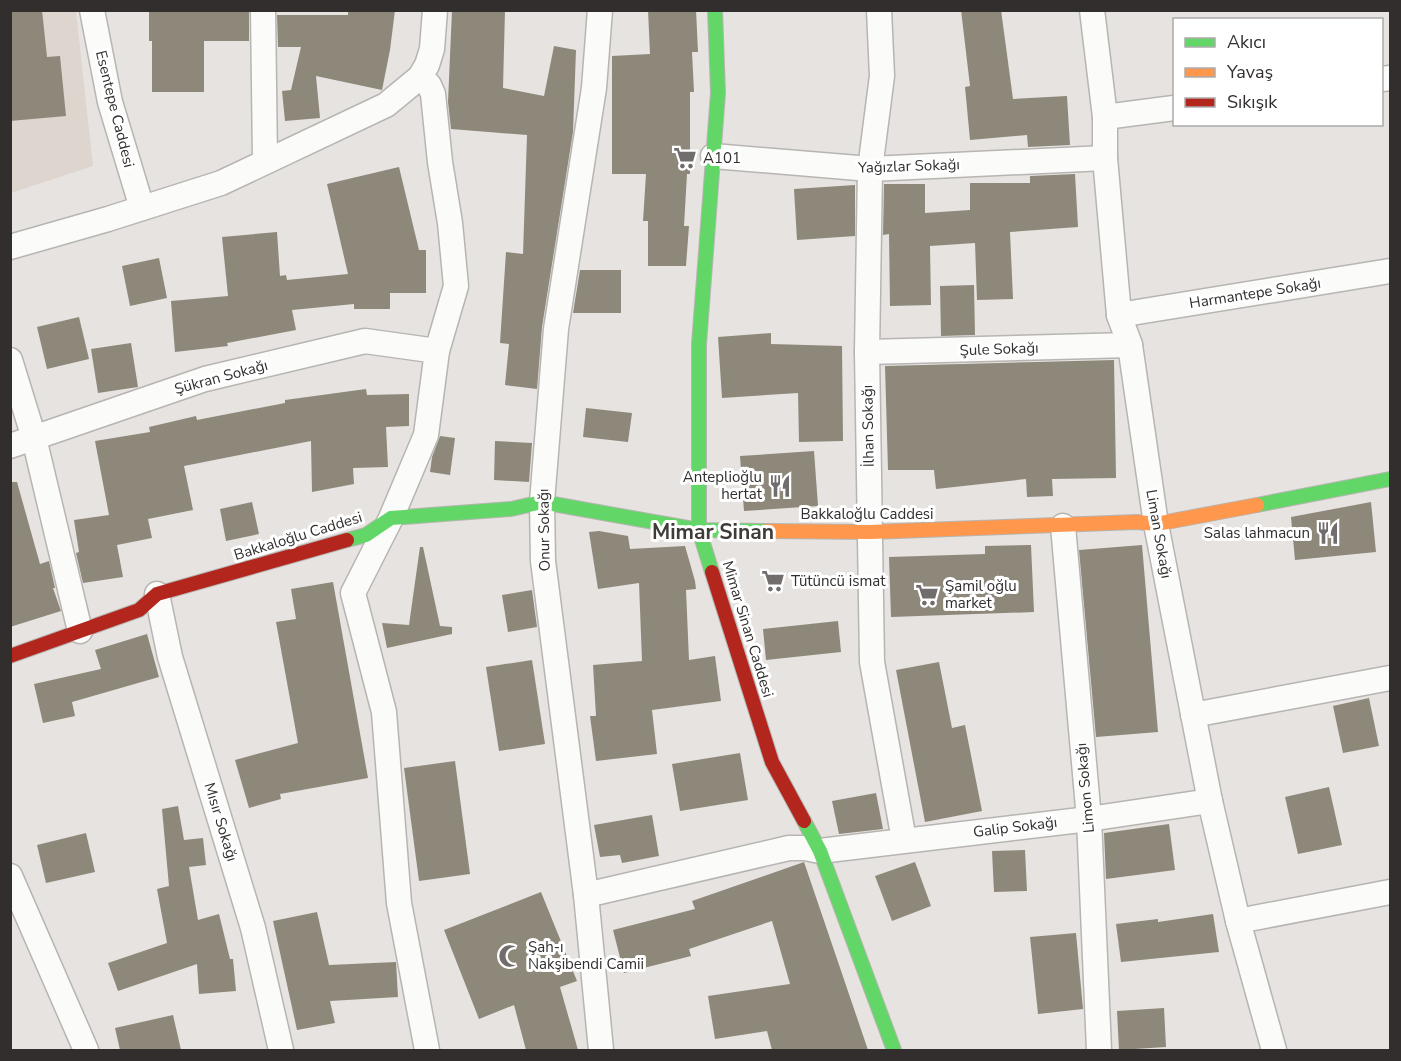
<svg xmlns="http://www.w3.org/2000/svg" width="1401" height="1061" font-family="'Nunito Sans',sans-serif">
<style>
.built{fill:#ded5cf}
.building{fill:#8e887b}
.lines{fill:none;stroke-linecap:round;stroke-linejoin:round}
.street-casing{stroke:#b7b5b2;stroke-width:27}
.fast-casing{stroke:#b7b5b2;stroke-width:16}
.slow-casing{stroke:#b7b5b2;stroke-width:16}
.jam-casing{stroke:#b7b5b2;stroke-width:16}
.street{stroke:#fbfbfa;stroke-width:24}
.fast{stroke:#63d668;stroke-width:14}
.slow{stroke:#ff974d;stroke-width:14}
.jam{stroke:#b3261e;stroke-width:14}
.labels{text-anchor:middle;dominant-baseline:central;stroke-width:6;stroke-linejoin:round;paint-order:stroke}
.street-label{font-size:15px;fill:#312e2d;stroke:#fff}
.poi-label{font-size:15px;fill:#312e2d;stroke:#fff;text-anchor:start}
.district-label{font-size:21px;font-weight:bold;fill:#413b38;stroke:#fff}
</style>
<rect width="100%" height="100%" fill="#e6e3e0"/>
<path class="built" d="M10,11H76L93,166L11,193Z"/>
<g class="building">
<path d="M10,10H42L47,57L60,56L66,116L10,121Z"/>
<path d="M149,10H249V41H204V92H152V41H149Z"/>
<path d="M348,10H395L390,50L382,90L316,76L320,118L285,121L282,91L291,90L301,47H278L277,15H348Z"/>
<path d="M452,10H505L503,88L544,96L554,46L576,50L573,132L542,327L537,389L505,385L509,344L500,343L506,252L523,254L527,135L451,129L448,102Z"/>
<path d="M648,10H696L698,52H692L694,92H690V174H687L684,226H689L686,266H648V221H643L646,174H612V56L650,54Z"/>
<path d="M961,10H1001L1013,99L1067,96L1070,145L1028,147L1027,135L970,140L965,87L970,86Z"/>
<path d="M399,167L419,250H426V293H390V309H354V304L292,310L296,330L227,343L228,346L175,352L171,301L228,296L222,237L277,232L280,276L286,275L287,280L348,274L327,184Z"/>
<path d="M1075,174L1078,227L1010,232L1013,299L977,300L975,243L930,246L931,305L890,306L889,234L883,235L884,184H925V213L970,210V183H1030V176Z"/>
<path d="M855,185V236L797,240L794,189Z"/>
<path d="M159,258L167,298L130,306L122,266Z"/>
<path d="M580,270H621V313H573Z"/>
<path d="M974,285L975,335L941,336L940,286Z"/>
<path d="M79,317L89,359L47,369L37,327Z"/>
<path d="M771,333V344L842,346L843,441L799,442L798,393L722,398L718,337Z"/>
<path d="M131,343L138,387L98,393L91,349Z"/>
<path d="M1114,360L1116,478L1052,479L1053,496L1027,497L1026,479L936,489L934,470H888L885,366Z"/>
<path d="M366,389L367,395L409,394V426L386,427L388,467L353,468L354,484L312,492L311,441L184,466L193,510L148,519L152,538L117,545L123,577L83,583L76,553L79,552L74,520L109,515L95,441L150,432L149,427L196,416L197,420L285,403V400Z"/>
<path d="M586,408L632,413L628,442L583,437Z"/>
<path d="M440,436L455,438L450,475L430,472L432,457Z"/>
<path d="M495,441L532,443L529,482L494,480Z"/>
<path d="M814,451L818,506L744,511L740,456Z"/>
<path d="M10,482H17L40,564L49,561L55,588H53L61,611L10,627Z"/>
<path d="M252,502L259,534L226,541L220,509Z"/>
<path d="M1371,502L1376,552L1295,560L1291,517Z"/>
<path d="M599,531L628,536L630,549L685,546L695,581L696,589L686,590L689,660L715,656L721,701L652,710L657,754L596,761L590,716H596L593,665L642,661L639,583L598,589L589,532Z"/>
<path d="M1031,545L1034,612L891,617L889,557L985,554V546Z"/>
<path d="M1142,545L1158,732L1096,737L1079,550Z"/>
<path d="M420,547H423L440,626L452,627V634L387,648L382,623L409,625Z"/>
<path d="M333,582L368,778L280,794L281,799L249,808L235,760L298,743L276,622L296,619L291,589Z"/>
<path d="M532,590L537,627L508,632L502,595Z"/>
<path d="M838,621L841,652L766,660L763,629Z"/>
<path d="M147,634L159,677L72,702L75,716L43,723L34,684L101,669L95,650Z"/>
<path d="M532,660L545,744L499,751L486,667Z"/>
<path d="M939,662L952,728L965,725L982,811L925,822L896,670Z"/>
<path d="M1369,698L1379,746L1343,753L1333,706Z"/>
<path d="M740,753L748,800L680,811L672,764Z"/>
<path d="M455,761L470,874L419,881L404,768Z"/>
<path d="M1329,787L1342,845L1298,854L1285,797Z"/>
<path d="M876,793L883,829L839,834L832,801Z"/>
<path d="M178,806L184,840L203,838L206,865L189,867L198,920L219,914L230,959H233L236,991L199,994L197,964L118,991L108,963L167,943L157,889L169,886L162,809Z"/>
<path d="M652,815L659,856L622,863L620,855L600,857L594,825Z"/>
<path d="M1169,824L1175,870L1106,879L1104,833Z"/>
<path d="M86,833L95,872L46,883L37,845Z"/>
<path d="M1025,850L1027,891L994,892L992,851Z"/>
<path d="M804,862L868,1050H772L767,1031L715,1039L708,996L790,984L772,921L689,949L691,956L624,973L613,930L695,909L692,901Z"/>
<path d="M915,862L931,906L892,921L875,876Z"/>
<path d="M541,892L577,981L560,987L578,1050H526L514,1005L479,1019L444,930Z"/>
<path d="M317,912L329,965L396,962L398,997L330,1001L335,1023L297,1030L273,921Z"/>
<path d="M1213,914L1219,952L1121,962L1116,924L1158,919V922Z"/>
<path d="M1076,933L1083,1009L1038,1014L1030,937Z"/>
<path d="M1164,1008L1166,1047L1119,1050L1117,1011Z"/>
<path d="M173,1015L181,1050H120L115,1028Z"/>
</g>
<g class="lines">
<g class="street-casing">
<g id="street">
<path d="M92,10L110,102L142,208"/>
<path d="M263,10L265,161"/>
<path d="M600,10L594,88L556,329L542,502L543,561L586,895L601,1050"/>
<path d="M879,10L882,76L870,169L867,352L872,662L904,840"/>
<path d="M1092,10L1105,117V158L1119,315L1130,345L1156,524L1210,801L1238,921L1274,1050"/>
<path d="M420,77L429,85L433,94L440,162L450,223L456,286L437,351L426,435L391,518L353,593L384,712L399,903L427,1050"/>
<path d="M1382,79L1390,78"/>
<path d="M1105,117L1174,108"/>
<path d="M713,156L870,169L1105,158"/>
<path d="M10,247L108,219L221,183L386,105L420,77L427,65L432,49L435,10"/>
<path d="M1119,315L1390,271"/>
<path d="M867,352L1130,345"/>
<path d="M10,360L34,438L80,631"/>
<path d="M10,446L205,379L365,341L437,351"/>
<path d="M1063,526L1089,819L1099,1050"/>
<path d="M157,594L170,657L253,928L281,1050"/>
<path d="M1193,715L1390,678"/>
<path d="M10,876L86,1050"/>
<path d="M586,895L789,848H805L820,851L1089,819L1210,801"/>
<path d="M1238,921L1390,892"/>
</g>
</g>
<g class="fast-casing">
<g id="fast">
<path d="M1257,505L1390,479"/>
<path d="M347,540L366,535L391,518L511,509L542,502L699,530L767,531"/>
<path d="M712,572L699,530V344L718,93L715,10"/>
<path d="M804,821L820,851L894,1050"/>
</g>
</g>
<g class="slow-casing">
<path id="slow" d="M767,531L870,532L1137,522L1156,524L1257,505"/>
</g>
<g class="jam-casing">
<g id="jam">
<path d="M712,572L772,762L804,821"/>
<path d="M10,656L139,610L157,594L347,540"/>
</g>
</g>
<use href="#street" class="street"/>
<use href="#fast" class="fast"/>
<use href="#slow" class="slow"/>
<use href="#jam" class="jam"/>
</g>
<defs>
<g id="supermarket-bare" transform="scale(1.8)"><path d="M-6-5.5h2.5l.6 2H6L4.5 2H-2.5L-4.4-4H-6ZM-1.5 3.2a1.3 1.3 0 1 0 .1 0ZM3 3.2a1.3 1.3 0 1 0 .1 0Z" fill="#706d6c" stroke="#fff" stroke-width="2.5" paint-order="stroke"/></g>
<g id="restaurant-bare" transform="scale(1.8)"><path d="M-5-6h1v4h1v-4h1v4h1v-4h1v5L-1.5 .5V6h-2V.5L-5-1ZM5-6V6H3V1.5H1.5Q1.5-4 5-6Z" fill="#706d6c" stroke="#fff" stroke-width="2.5" paint-order="stroke"/></g>
<g id="mosque-bare" transform="scale(1.8)"><path d="M3.5-4.9A6 6 0 1 0 3.5 4.9A5 5 0 1 1 3.5-4.9Z" fill="#706d6c" stroke="#fff" stroke-width="2.5" paint-order="stroke"/></g>
</defs>
<g fill-rule="evenodd">
<use href="#supermarket-bare" x="685" y="158"/>
<use href="#restaurant-bare" x="780" y="486"/>
<use href="#restaurant-bare" x="1328" y="533"/>
<use href="#supermarket-bare" x="773" y="581"/>
<use href="#supermarket-bare" x="927" y="595"/>
<use href="#mosque-bare" x="510" y="956"/>
</g>
<g class="labels">
<g class="street-label">
<text transform="translate(115 109) rotate(76)">Esentepe Caddesi</text>
<text transform="translate(909 166) rotate(-2)">Yağızlar Sokağı</text>
<text transform="translate(1255 293) rotate(-9)">Harmantepe Sokağı</text>
<text transform="translate(999 349) rotate(-2)">Şule Sokağı</text>
<text transform="translate(221 377) rotate(-15)">Şükran Sokağı</text>
<text transform="translate(868 426) rotate(-91)">İlhan Sokağı</text>
<text x="867" y="514">Bakkaloğlu Caddesi</text>
<text transform="translate(544 530) rotate(-91)">Onur Sokağı</text>
<text transform="translate(1159 534) rotate(80)">Liman Sokağı</text>
<text transform="translate(298 536) rotate(-17)">Bakkaloğlu Caddesi</text>
<text transform="translate(748 629) rotate(73)">Mimar Sinan Caddesi</text>
<text transform="translate(1085 788) rotate(-95)">Limon Sokağı</text>
<text transform="translate(221 822) rotate(73)">Mısır Sokağı</text>
<text transform="translate(1015 827) rotate(-7)">Galip Sokağı</text>
</g>
<g class="poi-label">
<text x="703" y="158">A101</text>
<text x="762" y="477" text-anchor="end">Anteplioğlu<tspan x="762" dy="17">hertat</tspan></text>
<text x="1310" y="533" text-anchor="end">Salas lahmacun</text>
<text x="791" y="581">Tütüncü ismat</text>
<text x="945" y="586">Şamil oğlu<tspan x="945" dy="17">market</tspan></text>
<text x="528" y="947">Şah-ı<tspan x="528" dy="17">Nakşibendi Camii</tspan></text>
</g>
<g class="district-label">
<text x="713" y="532">Mimar Sinan</text>
</g>
</g>
<rect width="1401" height="1061" fill="none" stroke="#312e2d" stroke-width="24"/>
<rect x="1173" y="18" width="210" height="108" fill="#ffffff" stroke="#adabab" stroke-width="1.5"/>
<rect x="1185" y="38" width="30" height="9" fill="#63d668" stroke="#adabab" stroke-width="1.5"/>
<text x="1227" y="48" font-size="18" fill="#312e2d">Akıcı</text>
<rect x="1185" y="68" width="30" height="9" fill="#ff974d" stroke="#adabab" stroke-width="1.5"/>
<text x="1227" y="78" font-size="18" fill="#312e2d">Yavaş</text>
<rect x="1185" y="98" width="30" height="9" fill="#b3261e" stroke="#adabab" stroke-width="1.5"/>
<text x="1227" y="108" font-size="18" fill="#312e2d">Sıkışık</text>
</svg>
